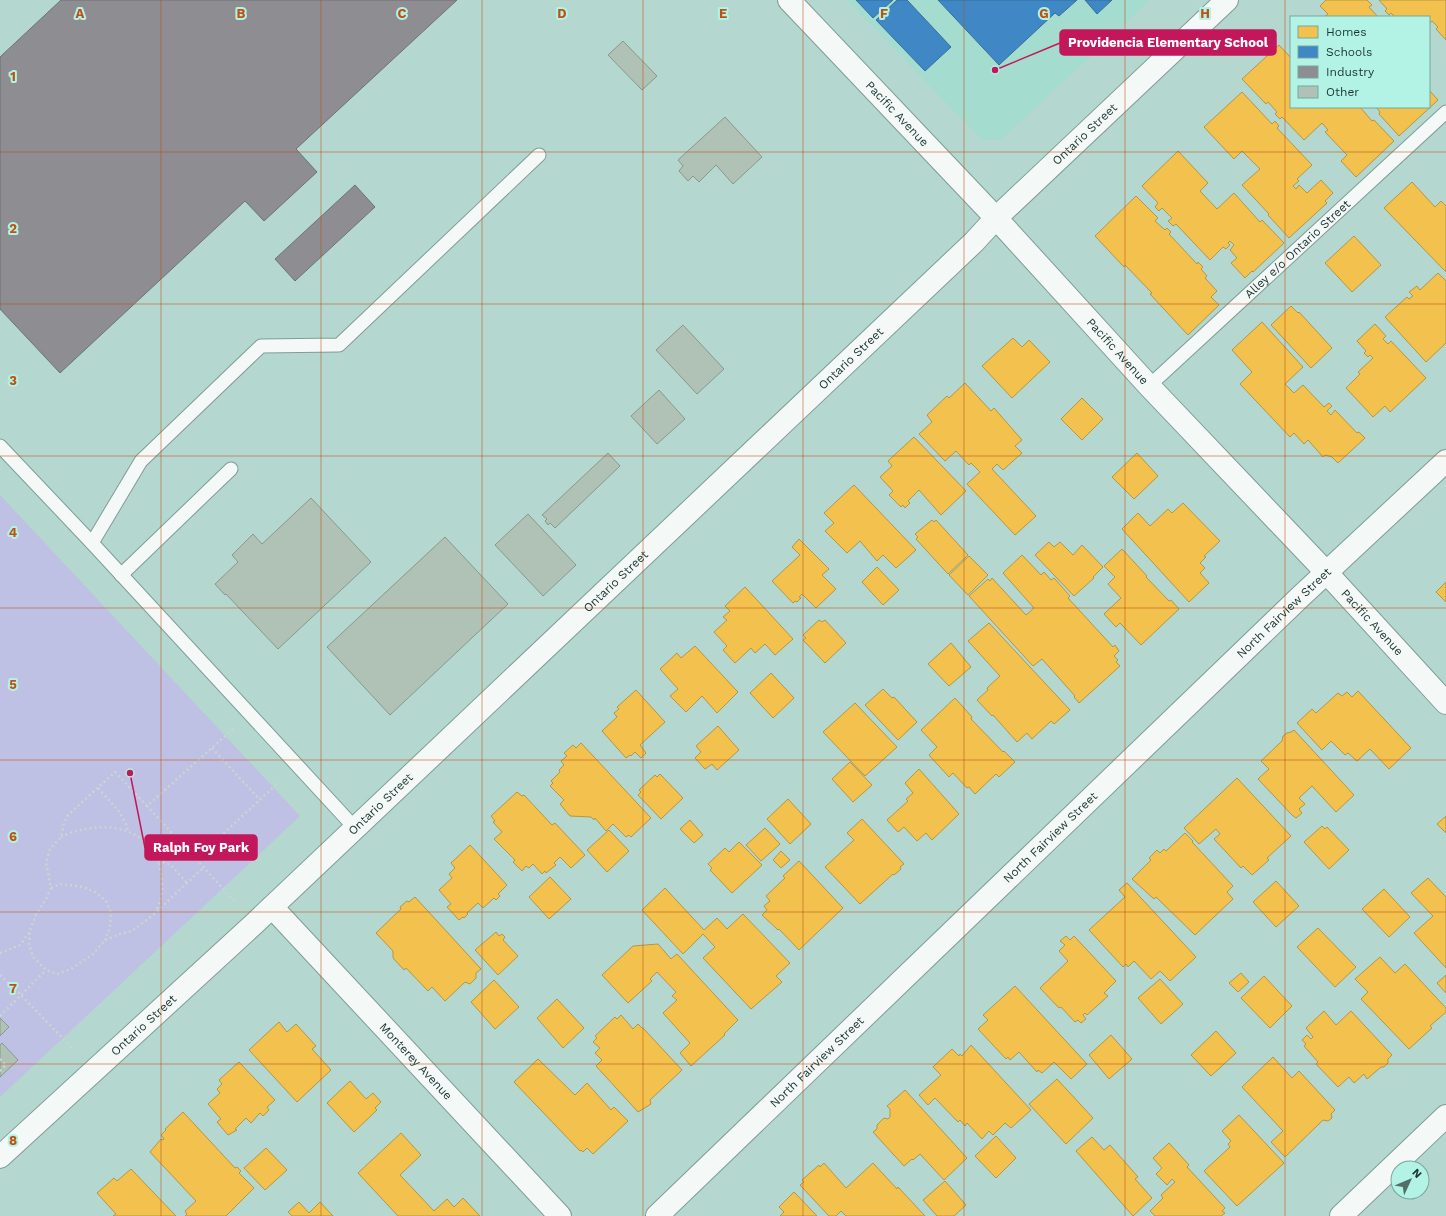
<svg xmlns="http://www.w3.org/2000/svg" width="1446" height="1216" font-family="'Work Sans',sans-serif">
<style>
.built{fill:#a4dcd0}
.green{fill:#bec0e4}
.homes{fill:#f2c14e;stroke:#b29745}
.schools{fill:#3f88c5;stroke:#346f98}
.industry{fill:#8d8d92;stroke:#6b7375}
.building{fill:#b0c2b5;stroke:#87998c}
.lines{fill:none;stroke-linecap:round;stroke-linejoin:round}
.service-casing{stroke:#809c96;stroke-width:15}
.minor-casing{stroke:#809c96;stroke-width:24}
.path{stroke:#cad5d3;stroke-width:2.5;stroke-dasharray:2 3;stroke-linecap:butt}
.service{stroke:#f4f9f8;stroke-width:13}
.minor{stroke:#f4f9f8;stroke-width:22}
.grid{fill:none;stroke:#bf5213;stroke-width:1;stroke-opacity:0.55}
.labels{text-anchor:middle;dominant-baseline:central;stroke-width:4;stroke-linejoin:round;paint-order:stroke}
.street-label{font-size:12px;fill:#1b3530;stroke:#b2f3e5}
.grid-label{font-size:13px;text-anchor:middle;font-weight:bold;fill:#bf5213;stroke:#b2f3e5;stroke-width:4;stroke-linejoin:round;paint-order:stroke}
.leader{fill:none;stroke:#c2185b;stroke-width:1.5}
.callout-dot{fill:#c2185b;stroke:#b2f3e5;stroke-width:1.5}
.callout{fill:#c2185b;stroke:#c2185b;stroke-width:1.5}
.callout-label{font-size:13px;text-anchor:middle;font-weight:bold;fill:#fff}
</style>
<rect width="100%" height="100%" fill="#b4d7cf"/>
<path class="built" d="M847,0H1150L1001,140H982Z"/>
<path class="green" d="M0,495L300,816L0,1097Z"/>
<g class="homes">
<path d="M1326,0H1367L1372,5L1369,7L1378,17H1324L1328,14L1320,6Z"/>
<path d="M1379,0H1446V40L1436,29L1438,27L1432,21L1429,24V17H1395L1391,13L1389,15L1385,11L1387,9Z"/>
<path d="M1279,45L1291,58V107H1360L1372,121L1374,120L1394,141L1356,177L1341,161L1347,155L1325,132L1328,130L1322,123L1304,140L1282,117L1280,119L1275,114L1277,112L1268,102L1266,104L1242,79Z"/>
<path d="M1429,90L1438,100L1399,136L1379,114L1380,112L1376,107H1429Z"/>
<path d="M1242,92L1272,124L1275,121L1279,126L1277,128L1312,165L1297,179L1299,181L1293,186L1296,189L1299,185L1307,193L1321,180L1333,193L1325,201L1327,203L1289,238L1268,215L1269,214L1242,185L1260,169L1242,151L1234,159L1204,127Z"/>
<path d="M1178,151L1208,183L1200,191L1217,209L1234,193L1260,222L1262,220L1284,243L1253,272L1252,271L1245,278L1231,263L1237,258L1230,250L1234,245L1230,241L1228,243L1230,245L1226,249L1223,247L1210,260L1176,224L1173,226L1168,221L1172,218L1162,208L1159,211L1155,207L1158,203L1142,186Z"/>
<path d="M1412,182L1435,207L1441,201L1446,206V272L1384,208Z"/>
<path d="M1136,196L1158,218L1155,221L1165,230L1167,228L1171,232L1169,234L1197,264L1198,262L1203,267L1201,269L1207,276L1205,278L1217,291L1211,297L1219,305L1188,335L1150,294L1152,293L1125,265L1124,267L1095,236Z"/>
<path d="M1354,236L1381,265L1352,292L1325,263Z"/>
<path d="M1438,273L1446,281V343L1426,362L1385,317L1407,297L1409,299L1413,296L1409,292L1417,286L1420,290Z"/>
<path d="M1291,306L1298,313L1299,312L1332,348L1311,368L1271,325Z"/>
<path d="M1262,322L1303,367L1285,384L1294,393L1303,385L1324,407L1329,403L1332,406L1327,411L1331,415L1335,410L1357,433L1359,432L1365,438L1338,463L1332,457L1325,455L1323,457L1308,440L1304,444L1294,433L1290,437L1240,384L1252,372L1232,350Z"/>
<path d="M1375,324L1386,336L1383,339L1388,344L1391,341L1426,378L1390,412L1385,406L1373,417L1346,388L1360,374L1358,372L1373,358L1370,355L1368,357L1364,353L1366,351L1357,341Z"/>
<path d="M1013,338L1022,347L1029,340L1050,362L1012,398L982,366Z"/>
<path d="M965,383L991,411L994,408L1022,440L1015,446L1022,453L1003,470L997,464L992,469L1036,516L1015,535L967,484L980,472L971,463L969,465L956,451L945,461L919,434L932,422L927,415L947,396L949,398Z"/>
<path d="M1082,398L1103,419L1082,440L1061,419Z"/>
<path d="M914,437L966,491L941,515L919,490L908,501L910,503L905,508L903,505L901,507L889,495L893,491L880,477L892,466L888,461Z"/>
<path d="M1137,453L1158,476L1134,499L1112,477Z"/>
<path d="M854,485L916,550L896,568L883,555L877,561L860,541L847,553L825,531L834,523L824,513Z"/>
<path d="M1183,503L1220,541L1204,556L1206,557L1200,563L1205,568L1200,573L1209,583L1189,602L1122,529L1138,513L1150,526L1168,509L1172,513Z"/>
<path d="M932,520L934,522L936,520L968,555L948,574L916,539L918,537L915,534Z"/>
<path d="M799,539L829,569L822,575L836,589L816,608L802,594L799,597L801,598L797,602L795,601L793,603L772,581L800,555L792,547Z"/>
<path d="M1049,542L1054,547L1060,542L1073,555L1082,545L1103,567L1093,577L1094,578L1074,596L1035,555Z"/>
<path d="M1122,549L1147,576L1146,577L1169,601L1171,600L1179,609L1141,645L1120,623L1116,627L1104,614L1121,598L1108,584L1115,577L1104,566Z"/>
<path d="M1022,555L1041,575L1044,572L1051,580L1054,578L1070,596L1068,598L1113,647L1115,645L1119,651L1114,656L1118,660L1116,662L1120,666L1079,703L1074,697L1075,696L1042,659L1033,666L969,596L988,579L990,581L992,578L1026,615L1034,608L1003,573Z"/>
<path d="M969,556L988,575L968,595L949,575Z"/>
<path d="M877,567L899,590L883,605L862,582Z"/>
<path d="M1446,582V602L1436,592Z"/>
<path d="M745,587L793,639L775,655L765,644L755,653L751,648L735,663L723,650L727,646L714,632L727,620L723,617L730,611L725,606Z"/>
<path d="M819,620L822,622L825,620L846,643L825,663L803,640L806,638L803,635Z"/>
<path d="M989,623L1070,710L1054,724L1051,721L1032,739L1027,733L1017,742L993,715L992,716L977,700L988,690L987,688L1000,676L968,641Z"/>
<path d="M951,643L971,667L949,686L928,664Z"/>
<path d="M695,646L738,692L717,713L702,696L686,712L670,696L678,689L660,669L677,653L681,658Z"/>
<path d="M771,673L794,698L773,718L750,693Z"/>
<path d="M883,689L892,698L894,697L917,722L898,740L865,705Z"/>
<path d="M636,690L665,722L640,745L646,753L641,758L635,752L631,756L630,755L626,758L602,731L617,717L614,713L619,709L617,707Z"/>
<path d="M1358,691L1411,748L1389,769L1370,749L1357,761L1348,753L1345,755L1331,741L1322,750L1297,723L1312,709L1316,713L1338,693L1342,696L1347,692L1352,697Z"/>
<path d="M955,698L972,717L971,719L1003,752L1004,751L1015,762L999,777L996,774L975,794L969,787L967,788L953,773L949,777L929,755L937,747L921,730Z"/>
<path d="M855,703L897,747L865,776L823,732Z"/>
<path d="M718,726L739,750L717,770L712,764L705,769L695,758L701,752L696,746Z"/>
<path d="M1294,730L1354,795L1336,812L1312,786L1299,798L1305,804L1299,809L1302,813L1296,818L1292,815L1258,779L1269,769L1261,761L1282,741L1283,736L1287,733L1291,732Z"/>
<path d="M581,743L651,818L631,837L629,835L626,837L613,824L606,831L595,818L594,820L591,817L570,816L560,804L564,800L550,786L553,783L551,781L560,772L559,770L564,765L561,761L567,756L564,753L573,745L576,748Z"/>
<path d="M850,762L872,785L853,802L832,779Z"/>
<path d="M919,769L959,814L932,840L926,833L917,841L904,827L898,832L887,820L908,801L906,799L913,793L905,783Z"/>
<path d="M660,774L683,798L661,819L638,795L641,792L639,790L655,775L657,777Z"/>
<path d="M1237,778L1291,836L1267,858L1269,860L1252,875L1243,866L1241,868L1214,839L1220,834L1216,829L1199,844L1184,828Z"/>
<path d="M517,792L522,796L524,795L552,825L555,823L585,855L571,868L560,857L554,863L556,865L546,873L545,871L542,874L533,864L529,868L526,866L522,871L513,862L515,860L494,839L502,832L493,822L495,821L491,816Z"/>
<path d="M788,799L811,824L790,844L767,819Z"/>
<path d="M1446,816V833L1437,824Z"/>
<path d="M862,819L904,864L900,867L901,869L894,875L893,874L860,904L825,867L854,840L847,833Z"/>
<path d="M690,820L703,835L694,843L680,829Z"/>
<path d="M1322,826L1325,829L1327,827L1349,850L1329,869L1304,842Z"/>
<path d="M765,828L780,844L761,861L746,845Z"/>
<path d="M609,830L629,851L607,872L587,850Z"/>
<path d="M1185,833L1193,841L1192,842L1233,886L1227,892L1233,899L1195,935L1156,897L1154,899L1132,879L1151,860L1149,858L1157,850L1160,853L1164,849L1166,851Z"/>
<path d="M739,842L762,865L732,893L710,870L712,868L708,864L725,848L729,852Z"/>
<path d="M470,845L507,885L498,894L500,896L496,900L494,898L483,908L478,903L467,913L468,914L464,918L463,917L459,920L447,907L451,904L439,890L452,878L449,874L455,868L451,863Z"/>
<path d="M781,851L790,860L781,868L773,860Z"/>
<path d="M799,861L843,908L799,950L779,929L778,930L762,915L767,910L764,906L770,901L766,896L785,878L783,876Z"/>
<path d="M550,877L571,899L549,919L529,897Z"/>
<path d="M1428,878L1446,897V968L1414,933L1433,916L1411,893Z"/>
<path d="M1276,881L1299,906L1276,927L1253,902Z"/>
<path d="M1127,883L1196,957L1170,981L1160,971L1151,979L1134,961L1128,967L1126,964L1123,967L1089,930L1125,897L1119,890Z"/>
<path d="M665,888L704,930L717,918L727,929L743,914L790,963L776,976L782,982L751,1009L703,958L715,947L703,934L683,954L642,910Z"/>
<path d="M1384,889L1410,917L1389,937L1362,909Z"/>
<path d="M415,897L481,969L476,973V978L470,984L465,982L445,1001L432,987L428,991L406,968L404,970L393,958V951L376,933L401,909L400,907L407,901L409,902Z"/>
<path d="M1318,928L1356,967L1335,987L1297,947Z"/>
<path d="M496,932L499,936L502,934L505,937L503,940L518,956L498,975L475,950Z"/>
<path d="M1066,936L1070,940L1074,936L1116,981L1104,993L1108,996L1087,1015L1085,1013L1083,1015L1086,1019L1081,1023L1078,1020L1075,1022L1061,1007L1059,1008L1040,988L1068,961L1059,951L1065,945L1060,941Z"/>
<path d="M658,944L671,959L677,954L738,1020L724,1034L725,1035L691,1066L680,1053L690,1043L663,1013L677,1000L672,996L676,992L657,972L650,979L652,981L628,1003L602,975L633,946Z"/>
<path d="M1380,957L1395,973L1405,964L1446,1008V1012L1430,1026L1432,1028L1409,1049L1361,999L1368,992L1355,979Z"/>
<path d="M1241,973L1249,982L1238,992L1229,983Z"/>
<path d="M1446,975V993L1437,983Z"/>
<path d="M1264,976L1292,1006L1270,1028L1241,998Z"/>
<path d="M1160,979L1183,1004L1161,1024L1138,998Z"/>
<path d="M494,980L519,1007L495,1029L471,1002Z"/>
<path d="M1015,986L1087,1064L1071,1079L1054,1062L1042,1073L1038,1070L1037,1072L1019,1052L1010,1060L1008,1057L1006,1059L978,1029L988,1020L983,1015Z"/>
<path d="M557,999L584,1028L563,1048L537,1018Z"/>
<path d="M1324,1011L1336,1025L1351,1011L1392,1055L1388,1059V1063L1384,1067H1381L1367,1079L1364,1074L1354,1083L1349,1077L1338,1087L1316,1064L1318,1062L1304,1046L1306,1044L1302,1040L1307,1035L1311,1039L1313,1037L1306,1028Z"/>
<path d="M621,1015L633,1029L638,1024L642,1028H643L682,1070L650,1100L651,1104L638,1112L596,1066L602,1060L595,1053L600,1048L593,1042L597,1038L595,1036L615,1017L617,1019Z"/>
<path d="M279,1022L287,1032L296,1024L316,1046L312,1049L331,1070L297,1102L249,1050Z"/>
<path d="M1216,1031L1236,1053L1211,1076L1191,1055Z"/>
<path d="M1111,1035L1132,1059L1109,1079L1089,1055Z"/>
<path d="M971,1045L1031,1110L1011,1128L1005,1123L993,1135L989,1131L982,1139L967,1123L965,1126L960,1120L958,1122L935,1098L928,1105L919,1095L941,1075L933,1067L952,1049L959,1056L960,1054L962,1056Z"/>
<path d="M1273,1057L1292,1078L1299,1071L1335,1110L1331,1114L1332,1118L1328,1121L1323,1120L1285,1157L1271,1142L1283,1131L1242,1087Z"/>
<path d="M538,1059L575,1095L587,1083L611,1110L614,1107L628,1121L593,1154L587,1148L583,1152L581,1150L580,1151L514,1082Z"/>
<path d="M239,1062L275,1100L267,1107L269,1110L263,1116L260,1113L251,1123L246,1118L235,1129L237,1130L228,1135L217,1122L221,1119L208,1104L220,1093L217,1089L222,1084L219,1080Z"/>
<path d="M1057,1079L1093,1118L1066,1144L1029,1104Z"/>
<path d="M350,1081L366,1099L373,1093L381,1102L375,1108L377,1110L354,1132L327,1103Z"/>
<path d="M905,1090L967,1158L944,1180L920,1154L913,1160L912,1159L904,1166L873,1132L877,1129V1125L884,1118L888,1119L890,1117V1109L887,1106Z"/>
<path d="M183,1112L235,1168L237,1167L241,1171L239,1173L254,1188L226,1216H185L187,1214L185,1211L196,1201L150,1152L161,1139L162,1140L164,1139L161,1135L166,1130L165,1129Z"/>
<path d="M1239,1115L1284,1163L1237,1206L1204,1171L1230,1147L1228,1144L1231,1141L1222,1131Z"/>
<path d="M401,1133L421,1155L400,1175L434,1211L447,1199L454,1207L463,1198L480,1216H398L358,1173Z"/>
<path d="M996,1136L1016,1158L996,1178L975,1156Z"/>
<path d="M1092,1137L1104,1150L1110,1145L1138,1177L1135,1179L1152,1198L1133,1216L1076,1151Z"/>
<path d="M1169,1143L1189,1165L1187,1167L1225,1208L1222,1211L1225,1213L1221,1216H1155L1150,1211L1163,1198L1161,1195L1175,1182L1172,1179L1167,1185L1156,1174L1162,1168L1153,1158Z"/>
<path d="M266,1148L287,1170L265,1190L244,1168Z"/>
<path d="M824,1163L846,1188L873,1163L897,1189L898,1187L925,1216H846L841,1211L836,1216H829L800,1185L804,1182L802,1180L819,1165L820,1167Z"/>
<path d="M131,1169L176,1216H113L116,1214L97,1193L114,1178L117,1181Z"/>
<path d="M945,1181L966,1205L954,1216H937L923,1200Z"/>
<path d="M794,1192L817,1216H780L784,1212L779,1207Z"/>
<path d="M299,1202L309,1213L320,1202L333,1216H292L288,1212Z"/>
</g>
<g class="schools">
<path d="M856,0H893L873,18Z"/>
<path d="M897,0H907L951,47L925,71L876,20Z"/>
<path d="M938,0H1077L1059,16L1055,13L999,65Z"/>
<path d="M1085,0H1112L1097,14Z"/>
</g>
<g class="industry">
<path d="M61,0H457L296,149L317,172L264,221L245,201L60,373L0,309V57Z"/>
<path d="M355,185L375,207L295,281L275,259Z"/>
</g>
<g class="building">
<path d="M623,41L657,76L642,90L608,55Z"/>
<path d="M725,117L762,157L733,184L716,165L699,182L693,176L688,181L679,171L683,166L678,160Z"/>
<path d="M683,325L724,369L697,394L656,350Z"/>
<path d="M659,390L685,419L657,444L631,416Z"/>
<path d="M608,453L620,466L555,528L550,523L548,525L545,521L547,519L542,515Z"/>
<path d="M311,498L371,562L278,649L226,594L225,595L215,584L238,562L232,555L253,534L262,544Z"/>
<path d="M528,514L576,565L543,596L495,545Z"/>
<path d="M445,537L508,604L390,715L327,647Z"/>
<path d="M0,1018L9,1027L0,1036Z"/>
<path d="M2,1043L18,1060L0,1077V1045Z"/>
</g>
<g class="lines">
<g class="service-casing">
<g id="service">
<path id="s1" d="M1149,386L1446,112"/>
<path d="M0,446L92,543L355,828"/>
<path d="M92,543L141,461L261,346L339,345L539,155"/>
<path d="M121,575L231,469"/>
</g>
</g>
<g class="minor-casing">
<g id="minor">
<path id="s2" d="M789,0L996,218L1149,386L1326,572L1446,703"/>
<path id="s3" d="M272,907L560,1216"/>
<path id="s4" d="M0,1157L255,923L974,242L996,218L1227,0"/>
<path id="s5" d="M657,1216L1299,598L1446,461"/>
<path d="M1341,1216L1446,1116"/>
</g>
</g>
<g class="path">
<path d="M233,729L147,806L196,859L279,782"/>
<path d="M212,748L260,800"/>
<path d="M98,788C110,802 124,813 128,831"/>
<path d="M147,806L115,772L68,815L64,823L61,837L50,849L46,862L51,888L46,899L36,915L30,930L29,944L33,957L46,970L57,974L71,969L92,955L105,940L120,934L132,931L152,916L203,868"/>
<path d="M61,837C87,824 126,822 147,844C150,847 154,850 156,853C159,859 160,867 161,874C163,887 163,897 157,909"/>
<path d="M196,859L236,903"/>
<path d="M158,860L171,865L187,883"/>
<path d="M51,888L60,884L83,887L95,892L106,901L111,913L110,928L105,940"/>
<path d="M0,953L20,945L30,931"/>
<path d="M0,975L21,995L73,1049"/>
<path d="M0,1016L46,970"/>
<path d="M0,1059L6,1065L0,1071"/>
</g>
<use href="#service" class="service"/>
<use href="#minor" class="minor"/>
</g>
<path class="grid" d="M161,0V1216M321,0V1216M482,0V1216M643,0V1216M803,0V1216M964,0V1216M1125,0V1216M1285,0V1216M0,152H1446M0,304H1446M0,456H1446M0,608H1446M0,760H1446M0,912H1446M0,1064H1446"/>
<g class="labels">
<g class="street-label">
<text stroke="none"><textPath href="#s2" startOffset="157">Pacific Avenue</textPath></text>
<text stroke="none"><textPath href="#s4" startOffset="1491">Ontario Street</textPath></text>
<text stroke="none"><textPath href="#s1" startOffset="202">Alley e/o Ontario Street</textPath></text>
<text stroke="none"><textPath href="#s2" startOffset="481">Pacific Avenue</textPath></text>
<text stroke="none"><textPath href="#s4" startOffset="1167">Ontario Street</textPath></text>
<text stroke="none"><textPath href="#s4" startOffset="843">Ontario Street</textPath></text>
<text stroke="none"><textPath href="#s5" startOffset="870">North Fairview Street</textPath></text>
<text stroke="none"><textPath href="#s2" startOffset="853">Pacific Avenue</textPath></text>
<text stroke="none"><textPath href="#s4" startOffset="519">Ontario Street</textPath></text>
<text stroke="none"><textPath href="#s5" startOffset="546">North Fairview Street</textPath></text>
<text stroke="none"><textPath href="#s4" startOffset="195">Ontario Street</textPath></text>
<text stroke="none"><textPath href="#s3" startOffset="211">Monterey Avenue</textPath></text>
<text stroke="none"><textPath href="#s5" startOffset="222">North Fairview Street</textPath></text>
</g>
</g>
<g class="grid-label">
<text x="80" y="18">A</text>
<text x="241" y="18">B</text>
<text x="402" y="18">C</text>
<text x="562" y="18">D</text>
<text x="723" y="18">E</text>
<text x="884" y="18">F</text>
<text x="1044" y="18">G</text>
<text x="1205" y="18">H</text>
<text x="13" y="81">1</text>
<text x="13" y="233">2</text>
<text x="13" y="385">3</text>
<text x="13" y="537">4</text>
<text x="13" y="689">5</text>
<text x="13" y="841">6</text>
<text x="13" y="993">7</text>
<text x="13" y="1145">8</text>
</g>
<path class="leader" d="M995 70L1060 43M130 773L145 848"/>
<g class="callout-dot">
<circle cx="995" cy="70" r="4"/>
<circle cx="130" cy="773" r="4"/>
</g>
<g class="callout">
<rect x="1060" y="30" width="216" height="25" rx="4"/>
<rect x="145" y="835" width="112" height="25" rx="4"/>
</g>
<g class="callout-label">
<text x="1168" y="47">Providencia Elementary School</text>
<text x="201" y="852">Ralph Foy Park</text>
</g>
<rect x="1290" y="16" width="140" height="92" fill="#b2f3e5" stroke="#76a79d"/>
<rect x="1298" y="26" width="20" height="12" fill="#f2c14e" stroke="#76a79d"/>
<text x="1326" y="36" font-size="12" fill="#1b3530">Homes</text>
<rect x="1298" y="46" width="20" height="12" fill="#3f88c5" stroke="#76a79d"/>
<text x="1326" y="56" font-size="12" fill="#1b3530">Schools</text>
<rect x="1298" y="66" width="20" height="12" fill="#8d8d92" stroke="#76a79d"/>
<text x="1326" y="76" font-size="12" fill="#1b3530">Industry</text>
<rect x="1298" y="86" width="20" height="12" fill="#b0c2b5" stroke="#76a79d"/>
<text x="1326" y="96" font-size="12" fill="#1b3530">Other</text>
<g transform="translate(1410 1180) rotate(46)"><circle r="19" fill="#b2f3e5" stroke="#76a79d"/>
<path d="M0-3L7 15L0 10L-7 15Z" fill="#516e68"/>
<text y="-6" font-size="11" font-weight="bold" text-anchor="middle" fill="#1b3530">N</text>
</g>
</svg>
